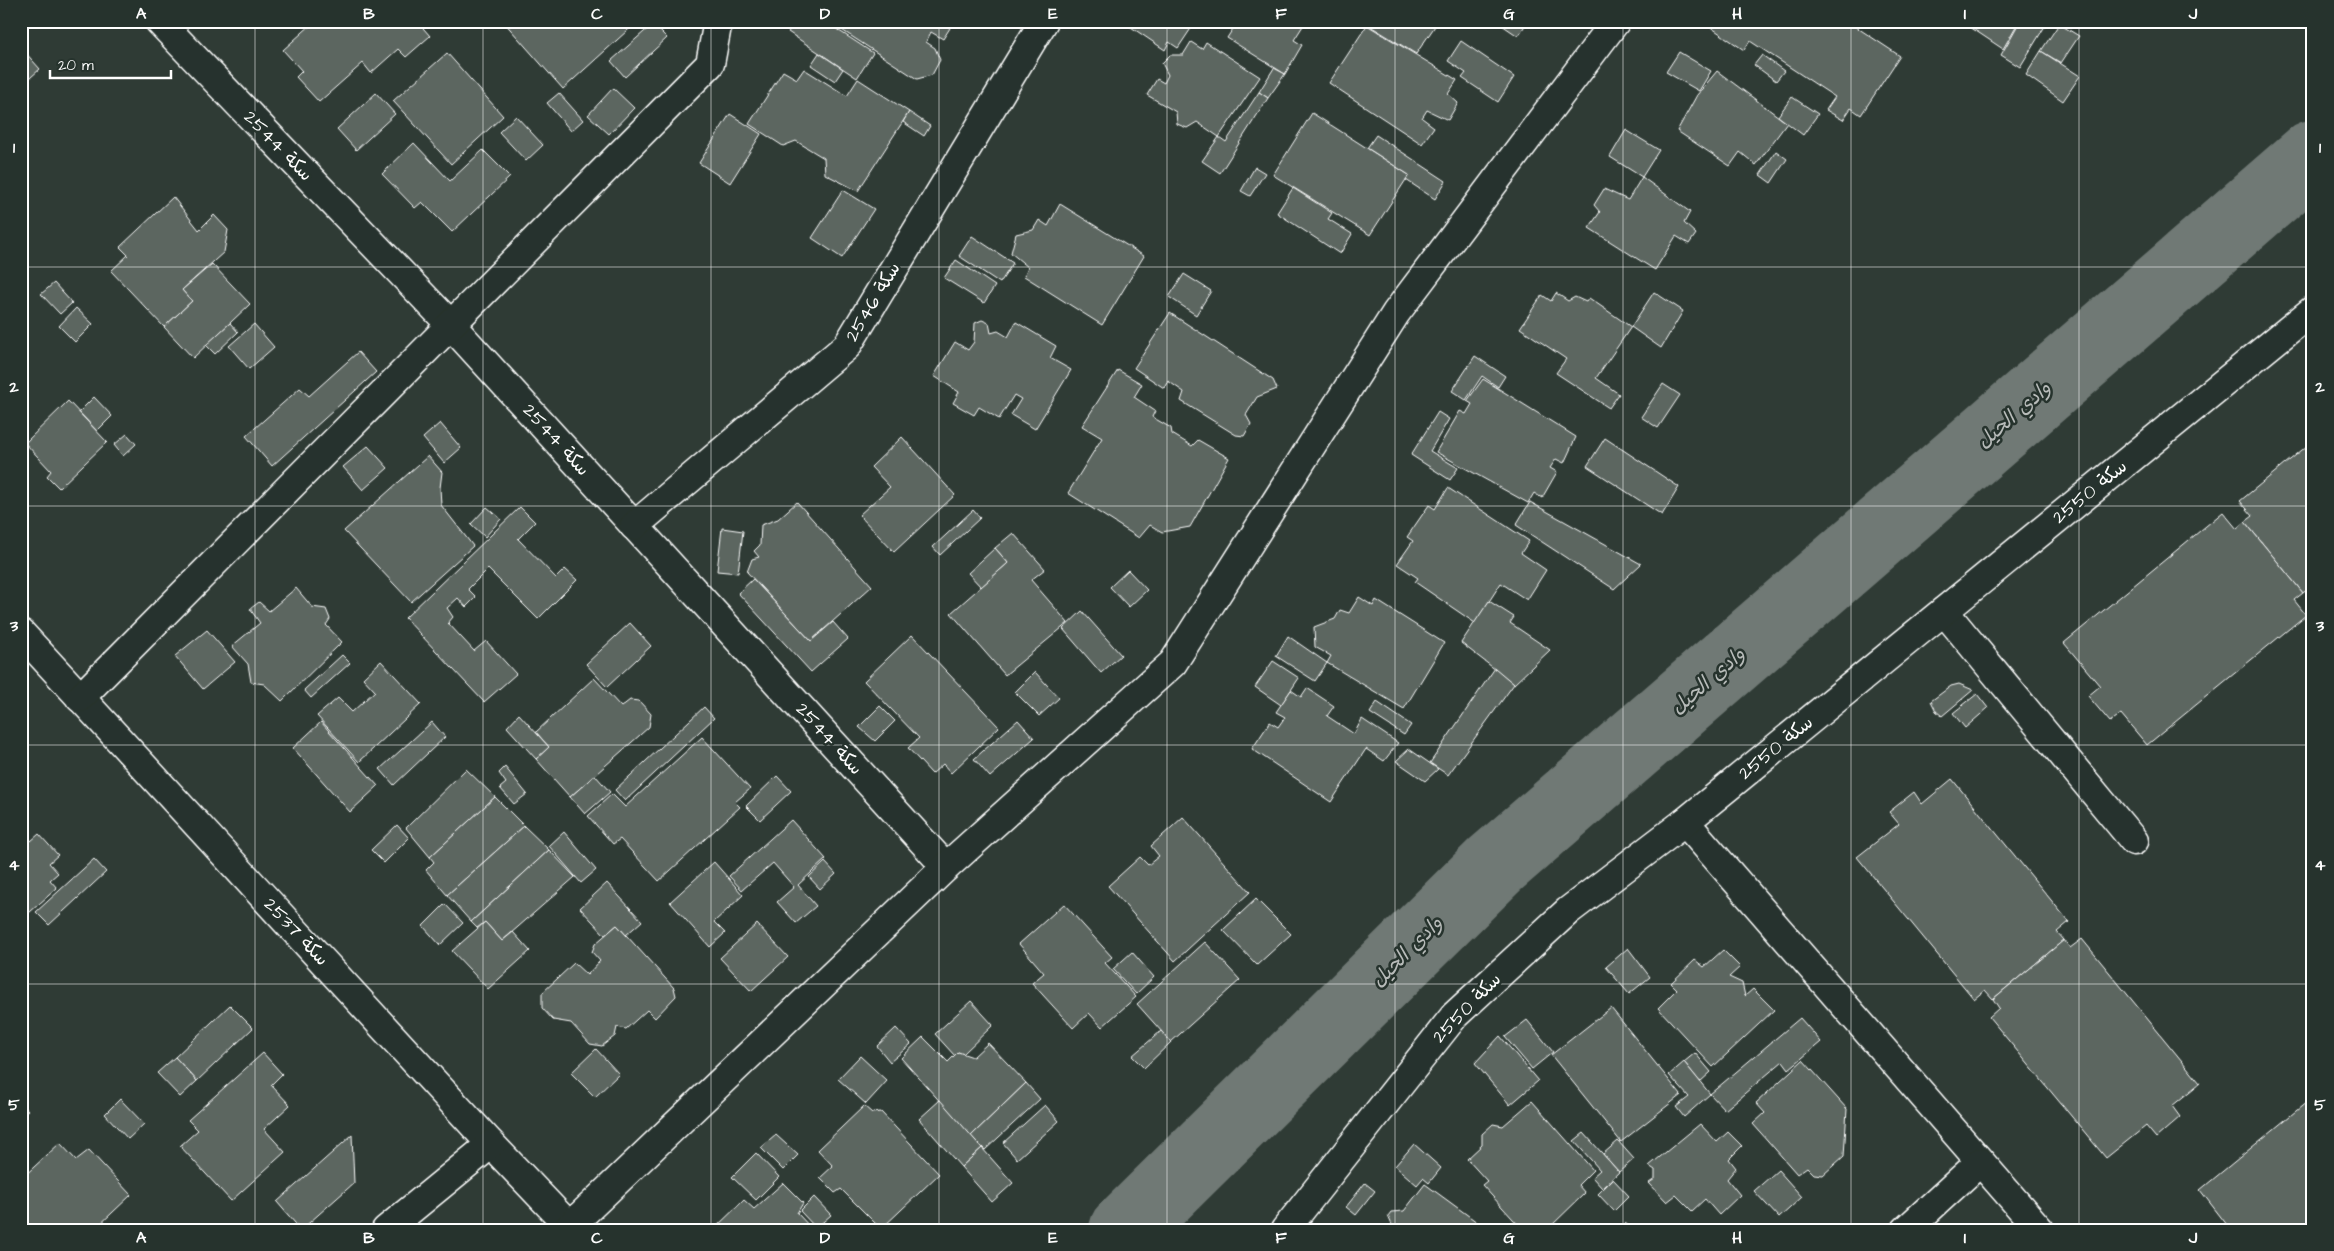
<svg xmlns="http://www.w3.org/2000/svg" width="2334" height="1251" font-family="'Architects Daughter','Playpen Sans Arabic',sans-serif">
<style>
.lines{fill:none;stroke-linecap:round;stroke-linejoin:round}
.river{stroke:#707975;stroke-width:72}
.building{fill:#5b6661;stroke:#fff}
.minor-casing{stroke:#fff;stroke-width:31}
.minor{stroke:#26332d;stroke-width:28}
.grid{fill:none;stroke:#fff;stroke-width:1;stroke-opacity:0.55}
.labels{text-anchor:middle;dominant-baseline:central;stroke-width:5;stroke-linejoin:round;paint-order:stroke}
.street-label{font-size:19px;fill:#fff;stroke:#26332d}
.water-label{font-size:20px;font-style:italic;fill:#b8bcba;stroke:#26332d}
.neatline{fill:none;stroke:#fff;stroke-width:2}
.grid-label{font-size:16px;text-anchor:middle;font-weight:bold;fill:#fff}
</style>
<rect width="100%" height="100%" fill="#2f3b35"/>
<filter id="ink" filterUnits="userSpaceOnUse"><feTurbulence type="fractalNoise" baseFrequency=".02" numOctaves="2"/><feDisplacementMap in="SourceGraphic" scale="10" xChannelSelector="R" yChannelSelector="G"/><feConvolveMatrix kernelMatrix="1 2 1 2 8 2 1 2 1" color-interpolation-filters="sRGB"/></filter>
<g filter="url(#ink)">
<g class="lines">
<path class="river" d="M1125,1230L1495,865L2313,156"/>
</g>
<g class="building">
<path d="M311,21H417L430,36L406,57L398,49L371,73L363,63L319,102L296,77L302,71L283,50L312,24Z"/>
<path d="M503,21H638L563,89Z"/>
<path d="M796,21H824L873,53L857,78L788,32Z"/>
<path d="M828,21H940L950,28L943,39L931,32L926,42L935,48L940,60L932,75L917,79Z"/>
<path d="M1122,21H1196L1178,48L1169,42L1165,50Z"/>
<path d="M1238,21H1306L1294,40L1302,45L1285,74L1227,38Z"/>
<path d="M1362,21H1428L1435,26L1416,54Z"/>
<path d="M1496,21H1528L1518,36Z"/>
<path d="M1712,21H1847L1900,56L1861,115L1851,108L1843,120L1826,110L1835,97L1750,41L1744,50L1709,26Z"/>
<path d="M1961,21H2019L2003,49Z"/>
<path d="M2020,21H2037L2045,26L2020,67L2001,55Z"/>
<path d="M653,24L667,38L625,77L611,61Z"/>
<path d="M2059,24L2079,36L2061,63L2041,51Z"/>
<path d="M1367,25L1457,80L1448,94L1458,103L1448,120L1427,110L1422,118L1434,127L1422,144L1329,83Z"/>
<path d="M1461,41L1514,77L1498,102L1462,78L1466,73L1448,61Z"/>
<path d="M21,42H24V51L40,69L21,86Z"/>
<path d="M1191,42L1202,49L1206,42L1260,77L1219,137L1197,122L1187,128L1177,124L1176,112L1147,95L1157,79L1164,83L1168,75L1162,63L1170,55H1183Z"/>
<path d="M2041,51L2080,76L2063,101L2026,75Z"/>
<path d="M1679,52L1711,71L1699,91L1666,72Z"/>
<path d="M447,53L503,116L451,164L393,101Z"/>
<path d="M819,53L843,69L835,81L811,65Z"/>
<path d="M1762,55L1784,71L1776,81L1754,65Z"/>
<path d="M1274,68L1285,74L1268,98L1259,92Z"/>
<path d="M804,69L847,96L858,79L909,112L858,191L825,174L824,158L796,141L783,146L749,124L783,71L797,79Z"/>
<path d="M1717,71L1787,123L1756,165L1740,152L1730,166L1677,131L1697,95Z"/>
<path d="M613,88L634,108L609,134L588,115Z"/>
<path d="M1259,92L1268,98L1220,173L1202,161L1219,137L1226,142Z"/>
<path d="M376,93L395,114L356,150L337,129Z"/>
<path d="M559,93L583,120L571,131L547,103Z"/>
<path d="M1792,97L1818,114L1803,135L1778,116Z"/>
<path d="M909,112L930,126L924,136L903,122Z"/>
<path d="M1312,113L1409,175L1370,235L1273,175Z"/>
<path d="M730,114L761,134L730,183L699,163Z"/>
<path d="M516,116L543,145L526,161L499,132Z"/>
<path d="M1626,130L1659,150L1642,177L1610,157Z"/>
<path d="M1376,135L1446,181L1435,199L1406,180L1409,175L1367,148Z"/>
<path d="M414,143L450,181L483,150L510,177L452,232L422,202L415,208L382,174Z"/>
<path d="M1776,151L1787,159L1771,183L1760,175Z"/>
<path d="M1255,167L1265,173L1250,196L1241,191Z"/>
<path d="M1642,177L1690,212L1684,223L1696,234L1689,244L1676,236L1655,270L1589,228L1600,212L1594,205L1604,189L1628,200Z"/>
<path d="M1293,188L1332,213L1328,219L1352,234L1340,254L1277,213Z"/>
<path d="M843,190L874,209L842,258L812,238Z"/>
<path d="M173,197L199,230L214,215L228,230L224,252L182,290L192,301L164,327L111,271L128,255L120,247Z"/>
<path d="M1060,204L1144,256L1102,325L1024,276L1028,267L1011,253L1016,234L1033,230L1039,220L1048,226Z"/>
<path d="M972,236L1013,263L1000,283L959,256Z"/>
<path d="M956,260L995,286L984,303L944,278Z"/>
<path d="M212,264L250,304L193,358L164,327L192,301L182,290Z"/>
<path d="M1184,274L1211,291L1196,315L1169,297Z"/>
<path d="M54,283L72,303L60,314L41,294Z"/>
<path d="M1654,292L1683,311L1661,348L1631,327Z"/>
<path d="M1556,293L1568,301L1575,297L1586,302L1589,298L1631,327L1596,378L1619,394L1609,408L1556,373L1566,359L1520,328L1542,295L1551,301Z"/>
<path d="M76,308L93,324L75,342L59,326Z"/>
<path d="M1170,313L1273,380L1277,389L1257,397L1246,415L1251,424L1244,436L1236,435L1181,401L1184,392L1168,381L1164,388L1134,368Z"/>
<path d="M982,320L989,323L991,333L998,331L1008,337L1016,322L1056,346L1050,358L1071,370L1035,429L1011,415L1021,399L1014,395L999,419L979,407L974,415L953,403L959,392L934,376L955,342L968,350L974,342L975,323Z"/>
<path d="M230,323L238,332L215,354L206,345Z"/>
<path d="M254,324L274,347L249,369L229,346Z"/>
<path d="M358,352L376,372L272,466L246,436L300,388L309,396Z"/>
<path d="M1475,356L1505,376L1498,387L1482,376L1466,400L1452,391Z"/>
<path d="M1118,370L1142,384L1134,397L1155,411L1152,417L1171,428L1172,434L1192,446L1198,440L1229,458L1190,527L1162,532L1150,525L1139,538L1068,493L1102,438L1082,426Z"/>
<path d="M1483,379L1576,437L1564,463L1556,459L1550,468L1557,472L1542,498L1534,493L1528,503L1436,452L1460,411L1466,414L1472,404L1467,401Z"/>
<path d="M1663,384L1680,395L1658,428L1641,417Z"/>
<path d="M94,397L112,416L97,431L79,412Z"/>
<path d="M68,401L107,442L59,488L47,476L51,471L25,443Z"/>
<path d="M1438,412L1449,419L1430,451L1458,468L1450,480L1411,455Z"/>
<path d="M440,423L461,448L444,463L423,438Z"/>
<path d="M127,434L136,444L123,456L114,445Z"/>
<path d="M902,437L955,495L894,552L859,515L890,487L871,467Z"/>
<path d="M1605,438L1679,487L1662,515L1587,466Z"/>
<path d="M2313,441V588L2311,586L2303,593L2245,522L2253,516L2240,501Z"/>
<path d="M368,446L388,468L363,490L343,467Z"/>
<path d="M428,456L442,472L440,488L441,505L473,546L411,602L344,531Z"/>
<path d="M1448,488L1529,541L1521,553L1546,570L1527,600L1501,583L1475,623L1415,582L1418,578L1397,564L1413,541L1407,537L1429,505L1435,509Z"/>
<path d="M797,502L872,586L811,641L747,572L752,559L759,557L754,551L760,545L761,525L778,519Z"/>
<path d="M1530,502L1641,564L1614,589L1516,525Z"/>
<path d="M487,507L501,519L485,537L471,524Z"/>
<path d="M520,507L535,522L518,539L556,578L565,569L577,580L538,619L488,569L468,589L476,597L466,607L458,598L447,608L453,617L448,623L474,651L486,641L516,674L484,702L405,618Z"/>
<path d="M973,510L980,518L940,555L933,547Z"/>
<path d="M2223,512L2237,529L2245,522L2303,593L2294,600L2306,615L2147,745L2121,714L2110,722L2088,696L2100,686L2064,643Z"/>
<path d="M722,528L743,531L738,573L717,571Z"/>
<path d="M1013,533L1045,569L1031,580L1068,623L1005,675L951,613L1008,563L995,548Z"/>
<path d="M995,548L1008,563L981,587L968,573Z"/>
<path d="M1128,570L1147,590L1129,607L1110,587Z"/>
<path d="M753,579L811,641L833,622L848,639L811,672L738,593Z"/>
<path d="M296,588L312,607L326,609L330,619L326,625L342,642L282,701L264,684L251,682L248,664L232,646L260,623L250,609L259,602L269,611Z"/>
<path d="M1359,597L1373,606L1376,600L1444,643L1404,709L1327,663L1331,656L1315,647L1314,627L1335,619L1340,610L1349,613Z"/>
<path d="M1489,601L1514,617L1510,623L1550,650L1514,684L1461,643Z"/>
<path d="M1082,611L1121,655L1101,673L1063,629Z"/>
<path d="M630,623L651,646L607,687L586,664Z"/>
<path d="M207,630L235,662L203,689L175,656Z"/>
<path d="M912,635L999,727L951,773L943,764L932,774L908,748L919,738L864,681Z"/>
<path d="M1288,636L1327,663L1315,681L1276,656Z"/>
<path d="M342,655L350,663L311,698L304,690Z"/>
<path d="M381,661L421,704L359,762L317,716L338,698L352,712L375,691L363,678Z"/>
<path d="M1273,661L1299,678L1281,705L1255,687Z"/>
<path d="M1495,668L1514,684L1448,775L1430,763Z"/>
<path d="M1035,672L1059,698L1039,716L1015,692Z"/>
<path d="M594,678L621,707L630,700L639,701L651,714L649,727L570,797L536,759L549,747L536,732Z"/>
<path d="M1959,684L1973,690L1942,716L1936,711L1931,701L1951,686Z"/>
<path d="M1307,688L1334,706L1327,716L1354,734L1362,719L1398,743L1384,761L1366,749L1331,802L1252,749L1270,722L1278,727L1285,717L1276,712L1291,690L1301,697Z"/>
<path d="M1977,694L1988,708L1965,728L1953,713Z"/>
<path d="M1377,702L1411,725L1404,735L1370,713Z"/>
<path d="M880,706L895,721L875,741L859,727Z"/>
<path d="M704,707L714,718L625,801L615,790Z"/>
<path d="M519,714L549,747L536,759L507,727Z"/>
<path d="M1018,720L1034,738L990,777L974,759Z"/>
<path d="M321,722L378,786L350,812L293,748Z"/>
<path d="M432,722L445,737L394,785L380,769Z"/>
<path d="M702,737L750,789L735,802L740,807L659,881L620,839L613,844L588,816L612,794L625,807Z"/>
<path d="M1409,749L1438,769L1425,781L1396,761Z"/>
<path d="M505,767L527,794L514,804L500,788L506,783L499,773Z"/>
<path d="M466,769L495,797L430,857L406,828Z"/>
<path d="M595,775L610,792L585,814L570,797Z"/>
<path d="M777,776L791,791L760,820L746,806Z"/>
<path d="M1952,779L2069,922L2057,932L2064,940L1993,999L1985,990L1974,999L1857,857L1899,824L1889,812L1914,792L1922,804Z"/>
<path d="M495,797L524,826L447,895L426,870L434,862L430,857Z"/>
<path d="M1183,817L1250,892L1175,961L1108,886L1140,857L1148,865L1159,856L1151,846Z"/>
<path d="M791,820L826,859L798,885L816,906L796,923L777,902L794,887L773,863L742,890L729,876Z"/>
<path d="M397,825L409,838L384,863L371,850Z"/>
<path d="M524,826L549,850L471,922L447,895Z"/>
<path d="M21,830L31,841L39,834L58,855L49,863L58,873L50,880L57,888L21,920Z"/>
<path d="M564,832L596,870L581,883L549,846Z"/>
<path d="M549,850L575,877L502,941L485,922L477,928L471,922Z"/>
<path d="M94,859L106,872L49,925L36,912Z"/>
<path d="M714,862L743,895L714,922L725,933L710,947L670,902Z"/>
<path d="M825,862L836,874L820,889L809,877Z"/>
<path d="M607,883L642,921L626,935L617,925L605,935L580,908Z"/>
<path d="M1256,899L1291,934L1257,965L1223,930Z"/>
<path d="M445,904L463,923L440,945L423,926Z"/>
<path d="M1064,904L1112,957L1105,963L1136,997L1102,1027L1089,1013L1073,1028L1032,983L1044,973L1019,944Z"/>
<path d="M485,922L502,941L513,932L530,951L488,989L452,951Z"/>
<path d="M757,924L788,957L751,991L720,958Z"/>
<path d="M617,925L674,988L676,996L655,1018L647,1010L626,1029L617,1027L615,1036L602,1046L590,1044L571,1023L553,1020L542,1008V993L574,963L587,975L600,961L592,952L595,944Z"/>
<path d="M2082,939L2200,1083L2172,1106L2180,1117L2156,1138L2146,1126L2106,1158L1989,1017L1999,1008L1993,999L2064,940L2070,948Z"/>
<path d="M1205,942L1240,980L1171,1042L1137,1004Z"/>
<path d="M1628,948L1650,977L1629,994L1606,967Z"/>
<path d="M1723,950L1740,967L1729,977L1742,983L1745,996L1753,989L1774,1010L1713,1067L1658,1008L1677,989L1671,983L1695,960L1704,967Z"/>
<path d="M1132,952L1154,977L1136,994L1113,969Z"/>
<path d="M971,1001L993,1025L963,1054L958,1052L955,1056L935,1034Z"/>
<path d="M230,1005L253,1028L197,1081L175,1057Z"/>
<path d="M1611,1008L1681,1095L1621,1142L1551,1055Z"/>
<path d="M1800,1018L1821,1042L1789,1069L1783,1061L1725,1110L1710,1094Z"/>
<path d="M1527,1020L1553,1052L1532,1069L1505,1037Z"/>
<path d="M896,1028L911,1044L890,1062L877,1046Z"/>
<path d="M1161,1031L1171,1042L1144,1068L1132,1056Z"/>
<path d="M1500,1036L1538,1081L1510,1105L1475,1063Z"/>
<path d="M923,1037L948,1062L958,1052L973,1057L988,1043L1026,1083L971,1136L901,1058Z"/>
<path d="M596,1049L619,1074L595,1097L571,1073Z"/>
<path d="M263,1053L282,1074L271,1085L290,1105L264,1129L285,1152L231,1201L180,1146L198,1130L188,1120Z"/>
<path d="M1695,1053L1711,1072L1700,1082L1684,1062Z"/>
<path d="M860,1056L887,1081L866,1104L838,1079Z"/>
<path d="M175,1057L197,1081L180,1097L157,1073Z"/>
<path d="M1803,1060L1847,1109L1844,1156L1823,1175L1814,1174L1807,1167L1797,1174L1753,1124L1765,1113L1756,1103Z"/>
<path d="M1684,1062L1710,1094L1684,1117L1676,1107L1689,1097L1669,1075Z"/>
<path d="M1026,1083L1040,1099L985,1150L971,1136Z"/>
<path d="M2313,1097V1230H2231L2200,1190Z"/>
<path d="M120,1099L144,1124L128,1139L105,1114Z"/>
<path d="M940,1100L982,1148L961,1167L919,1119Z"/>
<path d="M1532,1101L1593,1170L1578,1185L1585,1193L1547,1230H1523L1482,1185L1487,1181L1467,1159L1482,1145V1134L1493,1124L1503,1126Z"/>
<path d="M21,1103L28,1110L21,1116Z"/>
<path d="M1045,1105L1059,1121L1017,1159L1003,1143Z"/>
<path d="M864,1106L872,1113L881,1112L939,1174L881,1229L841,1189L835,1193L820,1178L833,1166L818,1150Z"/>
<path d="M1700,1124L1717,1142L1728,1132L1742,1146L1729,1159L1736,1168L1727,1179L1740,1195L1719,1215L1705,1199L1692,1211L1676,1195L1667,1202L1649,1183L1655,1179V1170L1649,1166Z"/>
<path d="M1584,1133L1619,1172L1602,1188L1592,1177L1600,1170L1574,1141Z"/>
<path d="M352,1135L354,1183L301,1230L277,1202Z"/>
<path d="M776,1135L798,1155L783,1170L761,1148Z"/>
<path d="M1618,1141L1634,1159L1619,1172L1603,1154Z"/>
<path d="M60,1143L76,1160L89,1150L131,1195L94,1230H21V1179Z"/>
<path d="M1414,1144L1441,1168L1429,1183L1423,1178L1417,1185L1395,1166Z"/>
<path d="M982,1148L1013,1183L992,1202L961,1167Z"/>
<path d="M756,1153L779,1177L756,1200L732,1177Z"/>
<path d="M1778,1170L1802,1197L1779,1218L1754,1191Z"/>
<path d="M1613,1179L1629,1196L1614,1211L1598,1194Z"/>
<path d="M783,1183L803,1203L797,1213L813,1230H713L744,1200L754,1209Z"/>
<path d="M1365,1183L1375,1191L1356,1215L1346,1207Z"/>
<path d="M1425,1184L1477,1222L1480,1225L1477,1230H1388L1392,1225L1388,1216L1391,1212L1404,1211Z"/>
<path d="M814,1197L831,1215L816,1228L800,1211Z"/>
<path d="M1625,1223L1634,1230H1620Z"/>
</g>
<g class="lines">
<g class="minor-casing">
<g id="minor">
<path d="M159,21L451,325L946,867"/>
<path d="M634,526L847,346L1044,21"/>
<path d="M1944,611L2134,841"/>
<path d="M21,633L491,1144L573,1230"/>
<path d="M80,698L710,64L718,21"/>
<path d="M1685,822L2040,1230"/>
<path d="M570,1226L946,867L1173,663L1396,313L1616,21"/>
<path d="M386,1230L491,1144"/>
<path d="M1285,1230L1455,1015L1568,911L1685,822L2313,310"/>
<path d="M1906,1230L1980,1162"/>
</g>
</g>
<use href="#minor" class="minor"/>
</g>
</g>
<path class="grid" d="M255,21V1230M483,21V1230M711,21V1230M939,21V1230M1167,21V1230M1395,21V1230M1623,21V1230M1851,21V1230M2079,21V1230M21,267H2313M21,506H2313M21,745H2313M21,984H2313"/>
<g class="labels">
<g class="street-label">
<text transform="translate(278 146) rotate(46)">سكة 2544</text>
<text transform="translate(873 302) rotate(-59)">سكة 2546</text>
<text transform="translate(556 440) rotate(48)">سكة 2544</text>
<text transform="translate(2090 492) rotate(-39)">سكة 2550</text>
<text transform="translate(829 739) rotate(48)">سكة 2544</text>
<text transform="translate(1776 748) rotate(-39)">سكة 2550</text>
<text transform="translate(296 932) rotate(47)">سكة 2537</text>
<text transform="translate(1467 1008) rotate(-46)">سكة 2550</text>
</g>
<g class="water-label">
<text transform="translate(2014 415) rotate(-41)">وادي الحيل</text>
<text transform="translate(1708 681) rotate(-41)">وادي الحيل</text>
<text transform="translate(1407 952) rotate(-45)">وادي الحيل</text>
</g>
</g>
<rect width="2334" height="1251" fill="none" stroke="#26332d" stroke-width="55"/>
<path d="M50 70v8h121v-8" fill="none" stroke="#ffffff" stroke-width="2.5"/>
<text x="58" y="70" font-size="15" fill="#ffffff" stroke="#26332d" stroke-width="4" paint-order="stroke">20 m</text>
<rect x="28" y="28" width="2278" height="1196" class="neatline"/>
<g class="grid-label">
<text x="141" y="19">A</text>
<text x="369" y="19">B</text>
<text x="597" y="19">C</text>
<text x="825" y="19">D</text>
<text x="1053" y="19">E</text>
<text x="1281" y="19">F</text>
<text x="1509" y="19">G</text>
<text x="1737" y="19">H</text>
<text x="1965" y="19">I</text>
<text x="2193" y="19">J</text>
<text x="14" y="153">1</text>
<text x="2320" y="153">1</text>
<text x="14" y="392">2</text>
<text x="2320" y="392">2</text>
<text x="14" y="631">3</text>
<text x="2320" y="631">3</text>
<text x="14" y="870">4</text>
<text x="2320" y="870">4</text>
<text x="14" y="1110">5</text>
<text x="2320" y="1110">5</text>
<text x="141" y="1243">A</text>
<text x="369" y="1243">B</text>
<text x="597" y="1243">C</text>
<text x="825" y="1243">D</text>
<text x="1053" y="1243">E</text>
<text x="1281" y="1243">F</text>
<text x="1509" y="1243">G</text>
<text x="1737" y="1243">H</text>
<text x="1965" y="1243">I</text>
<text x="2193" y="1243">J</text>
</g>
</svg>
